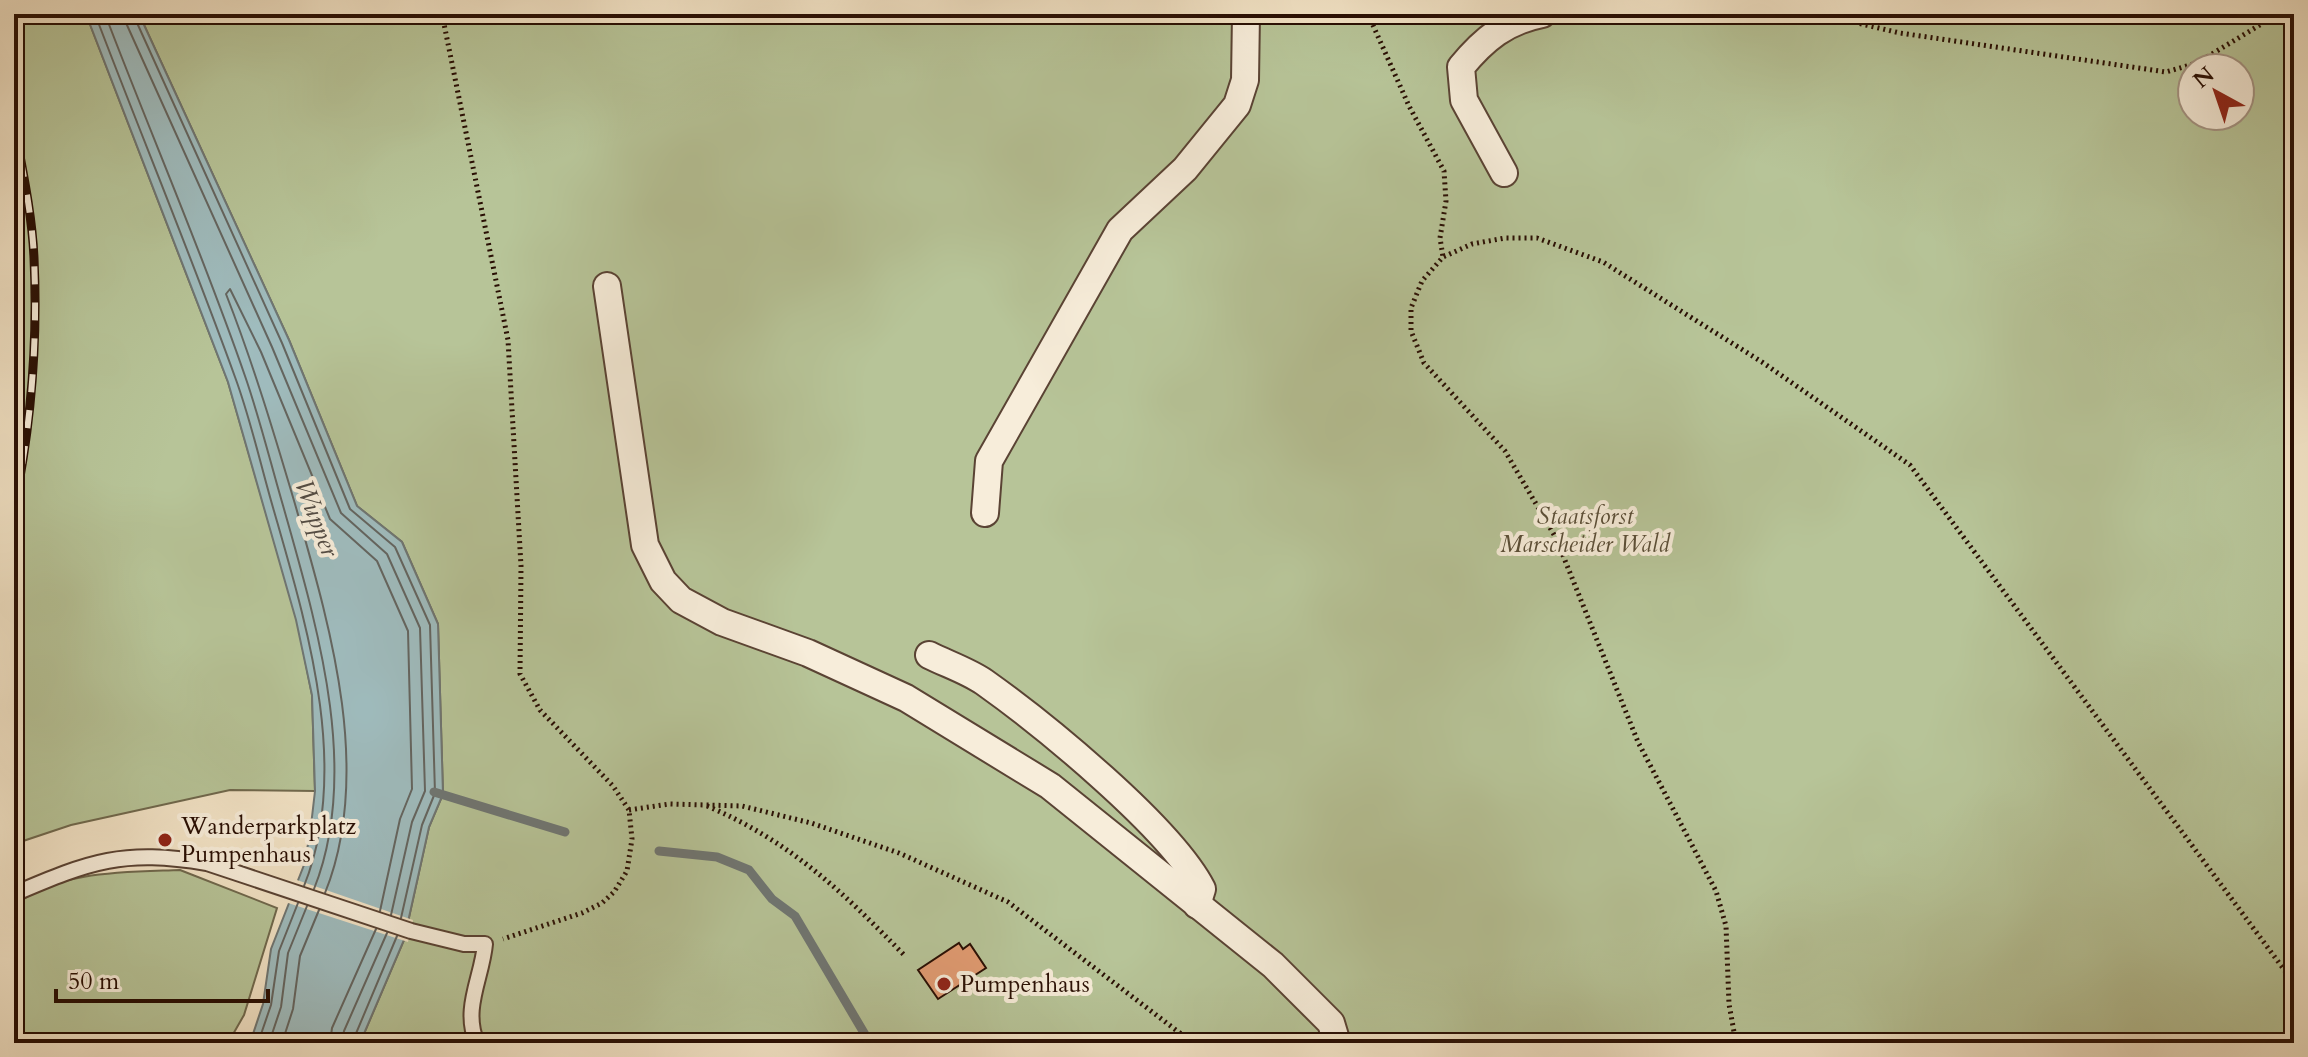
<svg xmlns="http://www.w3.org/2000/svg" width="2308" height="1057" font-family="Cardo,serif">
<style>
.green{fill:#b7c498;stroke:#70694e;stroke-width:2;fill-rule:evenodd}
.water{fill:#9fbcbe;stroke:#6f7673;stroke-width:2}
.pier{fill:#f2e3c6}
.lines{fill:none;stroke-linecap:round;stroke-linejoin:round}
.shore{stroke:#646560;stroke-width:2}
.stream{stroke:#6f7673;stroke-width:9}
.building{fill:#e19b72;stroke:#280e03;stroke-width:2}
.service-casing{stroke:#5a4334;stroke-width:18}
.minor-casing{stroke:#5a4334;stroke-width:30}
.path{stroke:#280e03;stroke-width:5;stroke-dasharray:2 4;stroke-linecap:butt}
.service{stroke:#f7edda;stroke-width:14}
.minor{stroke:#f7edda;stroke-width:26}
.rail-casing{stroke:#280e03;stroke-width:9}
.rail{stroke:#f7edda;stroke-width:6;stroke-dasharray:18;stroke-linecap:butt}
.poi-dot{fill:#8f2418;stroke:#f7edda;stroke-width:3}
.labels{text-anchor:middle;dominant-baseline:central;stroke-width:8;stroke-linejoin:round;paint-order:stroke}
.park-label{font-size:24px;font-style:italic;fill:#5a4e37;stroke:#f7edda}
.poi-label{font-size:24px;fill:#280e03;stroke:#f7edda;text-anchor:start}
.water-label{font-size:26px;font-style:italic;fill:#524b44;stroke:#f7edda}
</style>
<rect width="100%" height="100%" fill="#f2e3c6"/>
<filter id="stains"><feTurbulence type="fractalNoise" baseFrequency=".0025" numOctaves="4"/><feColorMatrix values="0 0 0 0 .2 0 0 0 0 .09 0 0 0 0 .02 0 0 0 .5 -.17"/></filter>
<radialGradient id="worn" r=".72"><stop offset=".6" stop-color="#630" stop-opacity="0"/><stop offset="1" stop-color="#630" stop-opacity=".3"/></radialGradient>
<g class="green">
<path d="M14,14H86L228,382L297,620L312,695L315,791L230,790L71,825L14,844Z"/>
<path d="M139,14H2294V1043H360L404,940L429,827L443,794L438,624L402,542L357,506L289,340ZM2192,68H2240V116H2192Z"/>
<path d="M180,870L277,908L244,1015L228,1043H14V906C57,870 128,872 180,870Z"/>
</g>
<path class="water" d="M86,14H139L289,340L357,506L402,542L438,624L443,794L429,827L404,940L360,1043H250L263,1004L271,949L304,865L310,834L315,791L312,695L296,620L228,382Z"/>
<path class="pier" d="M294,879L413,920L408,942L285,902Z"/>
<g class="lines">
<g class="shore">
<path d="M95,14C141,135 191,255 235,377C251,420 261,467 274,511C307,626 351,769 304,886"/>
<path d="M105,14C151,135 203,254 245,376C260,419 271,465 284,509C317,626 361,771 314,889"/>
<path d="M122,14L272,347L341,513L387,554L420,628L425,791L412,822L391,915"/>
<path d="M133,14L282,343L350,509L395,547L430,625L435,793L422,825L401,918"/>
<path d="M325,893C374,771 329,623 295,504C274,433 253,363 226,294L230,289L261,352L330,519L377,561L408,631L412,789L400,819L380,911"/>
<path d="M258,1043L271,1005L279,951L298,903"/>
<path d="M269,1043L281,1007L288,953L307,906"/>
<path d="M282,1043L293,1009L300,956L319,910"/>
<path d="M330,1043L332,1028L376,929"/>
<path d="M342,1043L344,1031L387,933"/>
<path d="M352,1043L397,936"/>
</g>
<g class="stream">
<path d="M434,792L565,832"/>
<path d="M659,851L717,857L749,870L772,899L795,916L870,1043"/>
</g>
</g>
<path class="building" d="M959,943L963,949L970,944L986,968L938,999L918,970Z"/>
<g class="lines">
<g class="service-casing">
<path id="service" d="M14,894C91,861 123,849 207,863L411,931L464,944H485C482,978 462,1009 477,1043"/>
</g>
<g class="minor-casing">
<g id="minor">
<path d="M1504,173L1464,100L1461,67C1484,39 1506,21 1542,14"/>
<path d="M607,286L645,545L663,581L681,600L722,622L808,653L906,698L1050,786L1273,965L1331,1023L1337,1043"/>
<path d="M985,513L989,461L1120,230L1185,169L1237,105L1245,80L1246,14"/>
<path d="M929,655C947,664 968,671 984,682C1043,724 1170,827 1202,889L1197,905"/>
</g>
</g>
<g class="path">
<path d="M442,14L508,340L521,566L520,674L540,710L613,786L629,810L632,839L627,871L614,892L602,903L582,913L503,939"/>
<path d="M1368,14L1409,106L1444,171L1446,201L1440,238L1443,257"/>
<path d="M1819,14L1900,33L2166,72L2197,63L2278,14"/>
<path d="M707,806C790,841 843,892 905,956"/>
<path d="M629,810L669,804L742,806L811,823L899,853L1008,902L1193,1043"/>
<path d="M1736,1043L1729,1004L1726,926L1716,891L1638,742L1556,538L1505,451L1424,363L1411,331V308L1422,281L1443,257L1472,244L1505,238H1537L1603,262L1762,362L1910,465L2294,983"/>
</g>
<use href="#service" class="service"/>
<use href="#minor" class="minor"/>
<g class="rail-casing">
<path id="rail" d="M14,124C22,168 32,213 34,258C38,343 31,426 14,509"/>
</g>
<use href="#rail" class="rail"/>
</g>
<g class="poi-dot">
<circle cx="165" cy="840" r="8"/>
<circle cx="944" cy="984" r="8"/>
</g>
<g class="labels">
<g class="park-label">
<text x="1585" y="516">Staatsforst<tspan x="1585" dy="28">Marscheider Wald</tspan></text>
</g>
<g class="poi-label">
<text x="181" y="826">Wanderparkplatz<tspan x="181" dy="28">Pumpenhaus</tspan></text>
<text x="960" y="984">Pumpenhaus</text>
</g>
<g class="water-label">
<text transform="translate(317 518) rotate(69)">Wupper</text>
</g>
</g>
<rect width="2308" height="1057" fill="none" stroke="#f2e3c6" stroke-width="48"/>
<rect x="16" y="16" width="2276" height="1025" fill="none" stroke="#280e03" stroke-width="4"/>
<rect x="24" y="24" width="2260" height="1009" fill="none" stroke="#280e03" stroke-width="2"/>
<g transform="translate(2216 92) rotate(320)"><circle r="38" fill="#f7edda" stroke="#a49484" stroke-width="2"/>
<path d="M0-6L14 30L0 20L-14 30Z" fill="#8f2418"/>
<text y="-12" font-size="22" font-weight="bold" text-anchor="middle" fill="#280e03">N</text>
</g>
<path d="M56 989v12h212v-12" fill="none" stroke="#280e03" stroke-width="4"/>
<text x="68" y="989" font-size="24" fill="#280e03" stroke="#f7edda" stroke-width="6" paint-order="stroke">50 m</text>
<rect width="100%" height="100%" filter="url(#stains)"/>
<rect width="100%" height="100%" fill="url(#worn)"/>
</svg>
